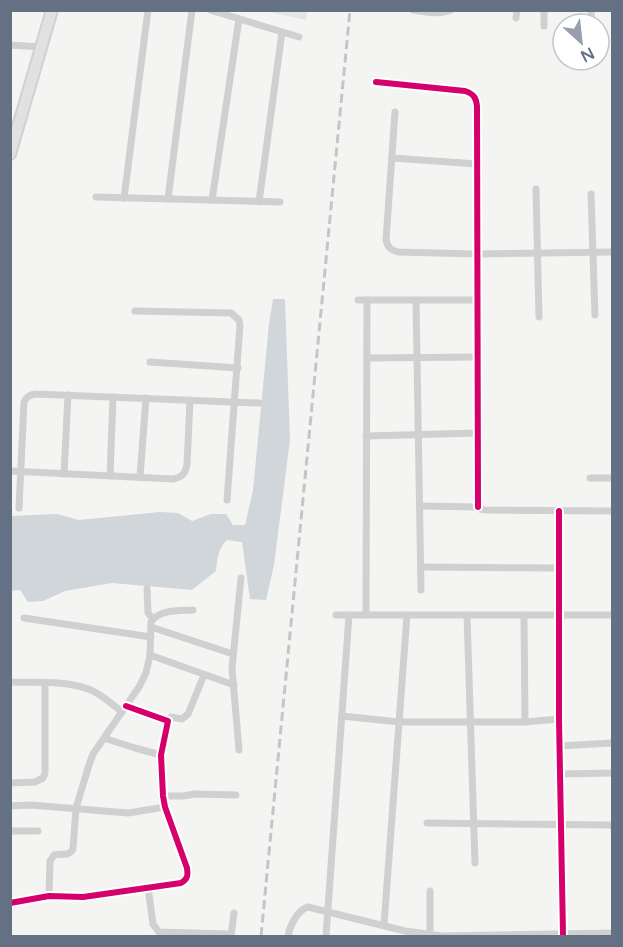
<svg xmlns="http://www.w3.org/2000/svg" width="623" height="947" font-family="'Varela Round',sans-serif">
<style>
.built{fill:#e4e6e6}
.water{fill:#d0d6da}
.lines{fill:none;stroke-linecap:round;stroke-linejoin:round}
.primary-casing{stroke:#d0d1d1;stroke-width:14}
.street{stroke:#cfd0d0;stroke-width:7}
.primary{stroke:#e1e1e2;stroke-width:10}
.rail{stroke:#c4c5c6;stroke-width:3;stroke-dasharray:9 4.5;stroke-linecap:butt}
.cycleway-casing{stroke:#fff;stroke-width:10}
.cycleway{stroke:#d6006c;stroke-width:6}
</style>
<rect width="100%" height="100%" fill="#f4f5f3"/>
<path class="built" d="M264,11H307L306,20Z"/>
<path class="water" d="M273,299H285L290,440L274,565L266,600L250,599L242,542L227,540C218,548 217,560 216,571L192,590L112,583L65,591L43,601L28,602L20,590L11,591L10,516L57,514L79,520L160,512L178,513L192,521L211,514H226L233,525H245L253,490L269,324Z"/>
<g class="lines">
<g class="primary-casing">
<path id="primary" d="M10,154L52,10"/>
</g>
<g class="street">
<path d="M210,10L299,37"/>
<path d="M413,10C426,12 439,15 451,10"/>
<path d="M544,10V26"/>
<path d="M591,10L592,24"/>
<path d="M516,18L517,10"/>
<path d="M10,45L41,47"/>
<path d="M376,82L465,91C474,94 476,98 477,106L478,507"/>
<path d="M395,112L386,240C388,248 391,250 398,252L476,254L612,252"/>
<path d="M392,158L477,164"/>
<path d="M536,189L539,317"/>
<path d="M591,194L595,315"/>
<path d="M96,197L280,202"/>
<path d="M124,198L148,10"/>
<path d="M168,199L192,10"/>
<path d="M212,200L239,19"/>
<path d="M259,202L282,32"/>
<path d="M358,300H477"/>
<path d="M416,300L421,590"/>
<path d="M135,311L231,313L239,320L240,325L227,500"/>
<path d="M367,358L477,357"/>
<path d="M150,362L238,368"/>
<path d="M366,436L478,433"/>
<path d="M10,471L173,479C182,477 185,474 187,465L190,400"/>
<path d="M64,474L68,395"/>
<path d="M110,476L113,397"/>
<path d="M140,477L146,398"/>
<path d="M590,478H612"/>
<path d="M420,506L478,507L480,509L485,510L612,511"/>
<path d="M19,508L24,402C26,397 29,395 35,394L259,403"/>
<path d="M559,511V719L563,934"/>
<path d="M421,567L559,568"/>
<path d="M147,589L148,613L153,619"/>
<path d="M336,615H612"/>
<path d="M366,615L367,300"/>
<path d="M467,615L475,863"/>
<path d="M524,615L525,722"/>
<path d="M24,618L151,637"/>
<path d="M151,627L233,654"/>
<path d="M150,655L234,685"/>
<path d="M10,682C37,683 66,680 91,690C102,695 112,704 122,712"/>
<path d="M342,716L399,722H525L559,719"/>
<path d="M168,721L171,717L182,719L188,714L204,675"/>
<path d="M104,738L135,748L161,755"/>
<path d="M559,746L612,743"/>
<path d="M239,750L232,668L241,578"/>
<path d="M560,774L612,773"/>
<path d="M10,783L35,782L43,778L45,773V683"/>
<path d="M163,796H183L195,794L236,795"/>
<path d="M10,806L31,805L128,813L165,807"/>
<path d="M427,823L610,825L612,826"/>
<path d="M10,831H38"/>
<path d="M148,887L153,924L159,932L231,934"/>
<path d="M49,896L50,861L54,855C61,853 69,857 73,849L76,808L89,765L93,754L139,687L146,673L150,655L151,622C159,609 179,611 193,610"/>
<path d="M10,903L49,896L83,897L181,883C188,879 188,875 187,868L165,807L163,796L161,755L168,721L126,706"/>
<path d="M384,925L407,615"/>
<path d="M430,934V891"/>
<path d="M231,936L234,913"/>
<path d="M288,936C290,926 297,910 308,907L405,931L442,936L612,933"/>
<path d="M326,936L349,615"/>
</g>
<use href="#primary" class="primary"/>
<path class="rail" d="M261,936L350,10"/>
<g class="cycleway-casing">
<g id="cycleway">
<path d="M376,82L465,91C474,94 476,98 477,106L478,507"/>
<path d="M559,511V719L563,934"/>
<path d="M10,903L49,896L83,897L181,883C188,879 188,875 187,868L165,807L163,796L161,755L168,721L126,706"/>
</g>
</g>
<use href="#cycleway" class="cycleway"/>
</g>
<rect width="623" height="947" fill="none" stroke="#647084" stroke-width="24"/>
<g transform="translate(581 42) rotate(153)"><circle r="28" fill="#ffffff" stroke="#c1c6ce" stroke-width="1.5"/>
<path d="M0-4.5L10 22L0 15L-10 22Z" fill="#969fab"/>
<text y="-9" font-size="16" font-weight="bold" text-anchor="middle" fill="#647084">N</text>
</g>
</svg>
